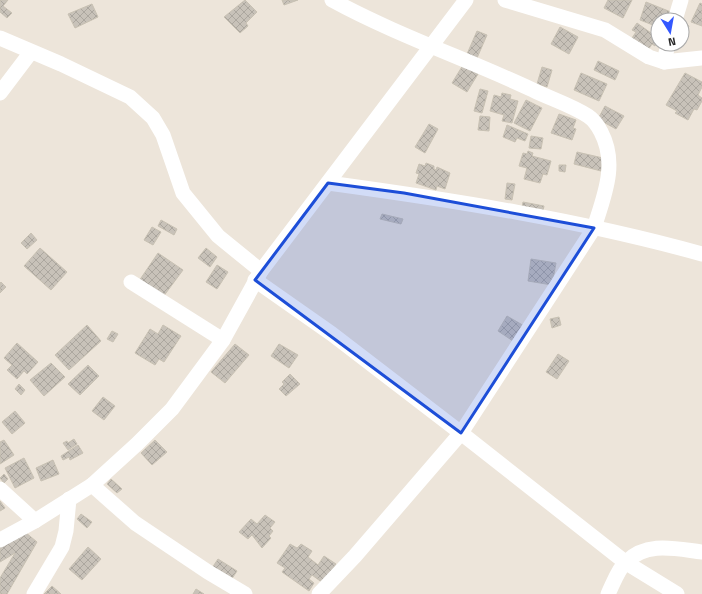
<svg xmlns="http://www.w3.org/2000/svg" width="702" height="594" font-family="'Titillium Web',sans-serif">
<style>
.building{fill:url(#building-cross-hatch);stroke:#c8c1b3}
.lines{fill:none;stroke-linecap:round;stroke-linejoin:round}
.minor{stroke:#fff;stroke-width:15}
.marked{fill:#1d4ed8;fill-opacity:0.2;stroke:#1d4ed8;stroke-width:3;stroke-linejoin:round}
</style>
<defs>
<pattern id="building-cross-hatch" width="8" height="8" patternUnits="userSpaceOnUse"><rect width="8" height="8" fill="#c8c2b9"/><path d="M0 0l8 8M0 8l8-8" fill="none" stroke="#aca79f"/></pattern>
</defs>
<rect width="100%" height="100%" fill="#ede5da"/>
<g class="building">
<path d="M0,0H8L3,6L12,13L7,18L0,12Z"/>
<path d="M245,0L257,12L246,23L248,26L240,33L224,17Z"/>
<path d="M282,0H298L284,5Z"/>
<path d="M608,0H632L623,18L604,8Z"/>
<path d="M646,2L671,12L668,20H658V27L640,20Z"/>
<path d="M700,3L702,4V26L691,22Z"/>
<path d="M92,4L98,17L75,28L68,14Z"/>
<path d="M637,23L658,38L655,46L652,44L646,53L630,41L636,32L632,30Z"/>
<path d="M682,23L689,26L683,38L682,37Z"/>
<path d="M560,27L578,37L569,54L551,44Z"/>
<path d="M477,31L487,35L477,58L467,54Z"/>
<path d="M598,61L619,71L615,80L594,70Z"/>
<path d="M463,65L478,74L467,92L452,83Z"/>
<path d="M542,67L552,70L547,87L537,84Z"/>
<path d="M581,73L607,84L599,101L574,90Z"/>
<path d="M685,73L702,82V87L698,95L702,98V101L697,110L694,109L688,120L675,113L677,111L666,105Z"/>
<path d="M480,89L488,91L482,113L474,111Z"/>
<path d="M502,93L511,95L510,99L518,101L512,123L502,121L504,115L490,111L494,95L501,97Z"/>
<path d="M526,100L542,108L530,131L514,123Z"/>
<path d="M605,106L624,116L616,129L598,119Z"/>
<path d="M559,114L576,120L573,128L576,129L572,140L551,133Z"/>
<path d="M480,116L490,117L489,131L478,130Z"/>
<path d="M429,124L438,129L425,153L415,147Z"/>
<path d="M507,125L528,134L525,141L517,138L515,142L503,137Z"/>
<path d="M531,136L543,138L541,149L529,148Z"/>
<path d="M528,151L533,153L532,156L551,161L547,175L543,174L540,183L524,179L527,168L519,166L523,153L527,154Z"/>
<path d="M577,152L603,158L601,171L574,164Z"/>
<path d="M426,163L434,166V169L436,170L437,167L450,173L445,189L437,186L436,190L416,183L419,174L416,173L419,164L425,166Z"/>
<path d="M559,165H566L565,172L559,171Z"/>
<path d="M507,183L515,184L512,200L505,199Z"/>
<path d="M523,202L544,206L542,216L521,212Z"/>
<path d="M382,214L403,219L401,224L380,219Z"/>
<path d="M161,220L177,229L174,235L158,226Z"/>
<path d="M152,227L161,232L153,245L144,240Z"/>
<path d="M31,233L37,240L27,249L21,243Z"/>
<path d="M40,248L67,272L51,290L24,266Z"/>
<path d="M206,248L217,257L210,267L198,258Z"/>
<path d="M158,253L183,270L163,297L139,281Z"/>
<path d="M531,259L556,263L552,285L528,281Z"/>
<path d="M217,265L228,272L217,289L206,282Z"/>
<path d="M1,282L6,287L0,293V283Z"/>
<path d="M507,316L526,327L516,343L498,331Z"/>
<path d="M559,317L561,325L552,328L550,319Z"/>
<path d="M87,325L101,341L69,370L55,355Z"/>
<path d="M163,325L181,336L164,362L159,359L155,365L135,353L150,329L158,334Z"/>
<path d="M112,331L118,334L113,342L107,339Z"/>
<path d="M17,343L38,362L27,374L24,371L17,379L7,370L12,365L4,358Z"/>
<path d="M235,344L249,355L225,383L211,372Z"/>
<path d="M279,344L298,355L289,368L271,356Z"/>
<path d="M558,354L569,361L557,379L546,372Z"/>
<path d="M51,363L65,377L44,396L30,380Z"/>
<path d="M88,365L99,376L80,395L68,384Z"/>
<path d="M290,374L300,384L286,396L279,389L284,384L282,382Z"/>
<path d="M19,384L25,390L21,395L15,389Z"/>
<path d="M103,397L115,406L104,420L92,411Z"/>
<path d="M15,411L25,423L12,434L2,422Z"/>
<path d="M74,439L77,444L68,450L63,443L67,441L68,443Z"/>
<path d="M4,440L14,455L0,464V442Z"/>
<path d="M155,440L167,452L152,465L141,453Z"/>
<path d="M78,445L83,453L70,460L69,457L63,460L61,456Z"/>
<path d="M24,458L34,478L15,488L5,468Z"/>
<path d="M53,460L59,474L41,481L36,468Z"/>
<path d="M4,474L8,479L4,483L0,478Z"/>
<path d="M111,479L122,489L117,493L107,484Z"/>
<path d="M0,501L5,508L0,511Z"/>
<path d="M81,514L92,522L87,528L77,519Z"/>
<path d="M265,515L275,522L270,528L273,531L269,536L271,538L262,548L252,535L248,539L239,532L251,519L257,524Z"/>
<path d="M25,532L37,542L7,594H0V578L15,553L0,562V547Z"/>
<path d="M290,544L297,548L301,544L312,551L308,557L318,565L324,556L336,564L323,583L312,575L309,579L314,583L309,591L282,572L285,568L277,563Z"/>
<path d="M88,547L101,559L82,580L69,569Z"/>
<path d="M218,559L237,571L229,583L210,571Z"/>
<path d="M52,586L61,594H44Z"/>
<path d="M196,589L204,594H193Z"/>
</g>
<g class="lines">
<g class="minor">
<path d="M505,0L605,30L649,57L664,62L702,58"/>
<path d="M675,20L681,0"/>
<path d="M0,38L61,64L130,97L153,118L163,135L183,193L218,236L261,271"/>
<path d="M664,62L668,44"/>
<path d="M0,93L31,52"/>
<path d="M328,183C453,200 580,220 702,254"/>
<path d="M255,280L332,334L461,433L625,562L677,594"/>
<path d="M131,282L223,340"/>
<path d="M92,485L135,523L208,572L245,594"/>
<path d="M0,489L35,521"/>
<path d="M0,540L35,521L92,485L137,444L172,409L223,340L261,271L466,0"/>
<path d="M34,594L62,547L66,531L69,499"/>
<path d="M319,594L355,556L461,433L594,228C604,196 618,164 601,132C598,126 594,120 588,116C571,105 551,99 533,90C467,59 396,35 332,0"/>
<path d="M608,594C613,584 618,569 626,562C647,541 676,549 702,552"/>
</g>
</g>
<path class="marked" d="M328,183L404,193L594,228L461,433L255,280Z"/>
<g transform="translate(670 32) rotate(169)"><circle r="19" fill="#ffffff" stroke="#a9a9a9"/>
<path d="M0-3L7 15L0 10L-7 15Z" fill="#3458ff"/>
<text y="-6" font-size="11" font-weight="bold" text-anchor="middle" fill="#292929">N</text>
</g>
</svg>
